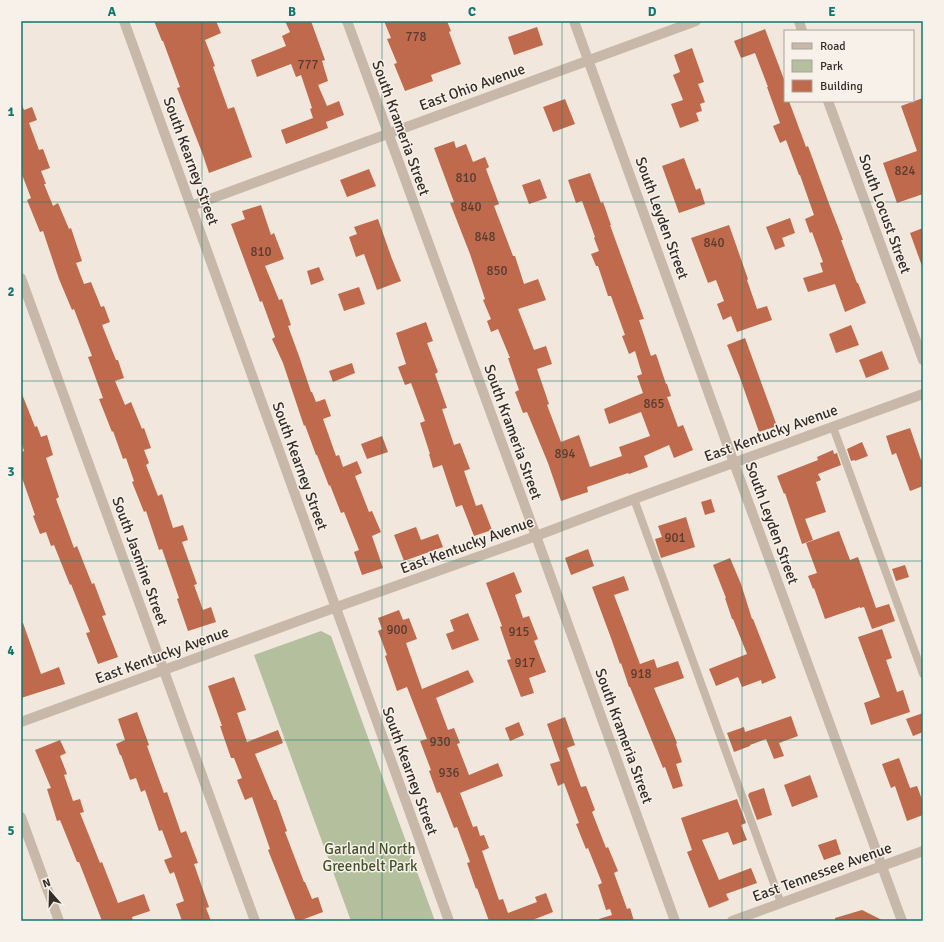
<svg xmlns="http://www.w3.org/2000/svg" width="944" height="942" font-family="Signika,sans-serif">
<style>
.green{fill:#b3bf9d}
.building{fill:#bf6a4c}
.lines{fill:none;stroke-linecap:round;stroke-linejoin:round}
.service{stroke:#c8b8a9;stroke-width:8}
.minor{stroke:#c8b8a9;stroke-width:10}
.tertiary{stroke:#c8b8a9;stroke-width:10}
.grid{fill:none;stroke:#0f766e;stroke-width:1;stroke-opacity:0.55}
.labels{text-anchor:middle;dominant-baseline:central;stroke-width:3;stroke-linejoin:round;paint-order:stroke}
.number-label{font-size:13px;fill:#583c31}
.street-label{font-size:15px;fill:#352d28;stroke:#f8f1e9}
.park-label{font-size:15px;fill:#44522e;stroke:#f8f1e9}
.neatline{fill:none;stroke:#0f766e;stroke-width:1.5}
.grid-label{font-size:13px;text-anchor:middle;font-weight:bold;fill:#0f766e}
</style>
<rect width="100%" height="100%" fill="#f1e7dc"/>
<path class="green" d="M321,631L331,636L435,921H351L254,655Z"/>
<g class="building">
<path d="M154,21H216L221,33L205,40L215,66L213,67L228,109L234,107L252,157L209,173L203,155L177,88L180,87L163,41H162Z"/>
<path d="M285,21H311L325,60L322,61L328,81L318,85L327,106L339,101L344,115L326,122L328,128L286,144L281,130L313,118L310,109L312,108L301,75L296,77L291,64L257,77L251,60L286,46L282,36L290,32Z"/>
<path d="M384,21H447L451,31L449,32L461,64L431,75L433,81L405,91L394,64L397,63L387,39L391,38Z"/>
<path d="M537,27L543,45L514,55L508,37Z"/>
<path d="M765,29L785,82V101H789L806,147L808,146L828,201L843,240H841L857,283H858L866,303L845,312L835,284L808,292L803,278L823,272L820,263L823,262L812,232L810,233L805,219L814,215L800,175H799L786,140L780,143L773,126L780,123L767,87H768L755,53L741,58L734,41Z"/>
<path d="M692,48L704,82L698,84L705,102L700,104L702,111L696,113L699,121L680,128L671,104L683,100L673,75L680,72L674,55Z"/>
<path d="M923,98V194L897,203L883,163L917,151L901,106Z"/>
<path d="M565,99L575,124L553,132L543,107Z"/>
<path d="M21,105H22L24,110L32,107L37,120L29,123L39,150L43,149L50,168L41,171L46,184H44L53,206L58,203L69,229L71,228L82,261L76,263L84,284L91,282L101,307L104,306L110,322L102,325L116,360H118L124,378L115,381L125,405L131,402L142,429L144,428L151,448L144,450L149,463L146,465L158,496L162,494L173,528L183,525L188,540L182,542L197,584L194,585L203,610L211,607L216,622L188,631L177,599L179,598L162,549L159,550L146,511L144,512L132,482L134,481L126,458L123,459L113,431L112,432L99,399L103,398L88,357L92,356L74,309L72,310L59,279L43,231L40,232L27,200L31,198L21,172Z"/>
<path d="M454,141L456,148L466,144L473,162L485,157L489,167L486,169L499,204L494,206L513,256H515L524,284L538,279L546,300L518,309L534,350L546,346L552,364L537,369L549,404L547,405L561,442L579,435L590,467L622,456L619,447L650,436L641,412L609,424L604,409L643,393L637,376L642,374L635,351L629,354L622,336L625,335L611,296H608L598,266H596L591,254L599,251L594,238L595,237L582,201L576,203L568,180L590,173L601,203L603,202L611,225H610L644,319L639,320L651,356L656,354L666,384H667L671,396L667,397L678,427L683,425L693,450L674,458L669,445L644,456L648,467L629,474L628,473L587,487L588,492L561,501L548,463L527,412L523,413L515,392L519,390L508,358H510L498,329L491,332L487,321L491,319L483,300L485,299L470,254L450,203L454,202L434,148Z"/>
<path d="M684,158L696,190L700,188L705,204L679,213L662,166Z"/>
<path d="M369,169L376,186L347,197L340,180Z"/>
<path d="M540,179L547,198L529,204L522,185Z"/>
<path d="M261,205L271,235L274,233L284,259L265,266L279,300L282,299L291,325L288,326L299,356L311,392H312L316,402L325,399L331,416L323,419L336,456L339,455L343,467L357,461L362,473L355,476L369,512L372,511L381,532L372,536L383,568L362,575L354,552L359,550L344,512L341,513L330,485L329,486L317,455H316L305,425L304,426L283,363L272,339L275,337L262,301L260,302L231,224L245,219L242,211Z"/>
<path d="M790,218L795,233L782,238L785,246L775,250L766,227Z"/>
<path d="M378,219L392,259L401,281L377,290L364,254L356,257L349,237L357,234L354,227Z"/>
<path d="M729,225L748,279L747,280L757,309L767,306L772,320L737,332L731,316L723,320L717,304L724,301L716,280L708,283L691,238Z"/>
<path d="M923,228V265L922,266L910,233Z"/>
<path d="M319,267L324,280L311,285L307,271Z"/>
<path d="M359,287L365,304L344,311L338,294Z"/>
<path d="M426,322L433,341L427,343L438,372L435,374L447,408L442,409L454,445L460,443L470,469L464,471L476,506L482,504L492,530L474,536L462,505L456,507L442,465L433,468L429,454H430L420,423L425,421L411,383L405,385L398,367L406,364L396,333Z"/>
<path d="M851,325L859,345L836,353L829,334Z"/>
<path d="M745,338L777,426L759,432L739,375L727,345Z"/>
<path d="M882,351L889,369L866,378L859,360Z"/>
<path d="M352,363L355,373L333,382L329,371Z"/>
<path d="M21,394H22L35,427L37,426L41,437L47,435L53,455L46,458L59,497L56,499L74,548L77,546L92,584L94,583L106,615L102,616L118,657L98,664L86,633L90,632L71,584L70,585L54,545L51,546L46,532L40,534L33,516L35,515L21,475V452L24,451L21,441Z"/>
<path d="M910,428L921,460L923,459V486L910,491L896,453L892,455L886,436Z"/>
<path d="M382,436L388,452L367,459L361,444Z"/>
<path d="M862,442L868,456L855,461V460L851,461L847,449Z"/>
<path d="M833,450L834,454L837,453L841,465L818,474L821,480L816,482L826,512L805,519L813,540L802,544L785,493L784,494L777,476L818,460L817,457Z"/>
<path d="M711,499L715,512L705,515L701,502Z"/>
<path d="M686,517L695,547L661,558L655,539L662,537L658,526Z"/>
<path d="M416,527L421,540L438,534L443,547L404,561L394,535Z"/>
<path d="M839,531L850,560L858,557L876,608L889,604L895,621L872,629L864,607L860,608V607L825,619L814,588L813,589L808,576L817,573L806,543Z"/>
<path d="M588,549L594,566L571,575L565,558Z"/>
<path d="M730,558L741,584L752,619H753L776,678L762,684L761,680L742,687L738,677L716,686L709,669L747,654L733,619H732L725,598H726L713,565Z"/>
<path d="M905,565L909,577L896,581L892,569Z"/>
<path d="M514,572L522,592L515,595L523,618L529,616L538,639L534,641L546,672L529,678L534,693L521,697L507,660L511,659L500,627L502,626L486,583Z"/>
<path d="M624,576L629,590L614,595L640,664L654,659L657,668L678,661L684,678L654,688L677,743L676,744L682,762L676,764L683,786L673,789L665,767L663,768L630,687H629L621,663L620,664L611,638L592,587Z"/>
<path d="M399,610L403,620L409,618L417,639L406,643L422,689L468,670L474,682L436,698L448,730L454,728L460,743L457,744L469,775L498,763L503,776L460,793L473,827L477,826L480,836L484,835L489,848L482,851L499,900L503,899L508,913L537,902L535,897L546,893L553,912L530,921H489L477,888L476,889L467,863L470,862L457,827L454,828L440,792L437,793L429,771L431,770L420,741L427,739L407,687L397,691L385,656L387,655L378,631L382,629L378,618Z"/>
<path d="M468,613L479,640L452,650L446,634L454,631L450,620Z"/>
<path d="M21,623H23L41,674L59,667L65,684L21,698Z"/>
<path d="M882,629L892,658L886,660L897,692L903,690L910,712L871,725L864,703L880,697L858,637Z"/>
<path d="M234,677L246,710L237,713L247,742L278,730L283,743L255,754L274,800H276L287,831L285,832L304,882H305L312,899L318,897L323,912L299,921H296L268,850L270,849L252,797L245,800L237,780L242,778L234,758H231L220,726H222L208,686Z"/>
<path d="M137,712L149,745L147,746L164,793L167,792L181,833L186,831L198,863L194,864L209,907L206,908L211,921H182L176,904L184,901L174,872L170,874L164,860L172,857L162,830L159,831L145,790L141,792L136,778L130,780L121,755H120L116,744L125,740L118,719Z"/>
<path d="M923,713V732L913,736L906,719Z"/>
<path d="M791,716L798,736L779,743L784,756L774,759L766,739L750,745V746L734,752L727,733L744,727L745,732Z"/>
<path d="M565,717L575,745L567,748L581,787L586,786L595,810L592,812L606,848L608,847L618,871L614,873L627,909L630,908L634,921H599V919L612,915L610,909L606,910L598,885L602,883L588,848L586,849L576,824L579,823L564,783L558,786L550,764L560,761L547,724Z"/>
<path d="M519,722L524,735L510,741L505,728Z"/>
<path d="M60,740L66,753L60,756L67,774L64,775L73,801L80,799L84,812L80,813L100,863L102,862L118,903L144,894L150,911L132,917L133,921H102L79,862H77L60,820L57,821L47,789L51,788L35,750Z"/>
<path d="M899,758L910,788L917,786L923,802V815L907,821L895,786L891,788L882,764Z"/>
<path d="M810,775L818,797L792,807L784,785Z"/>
<path d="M764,788L772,815L757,820L748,795L749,794V793Z"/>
<path d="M737,799L746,823L741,825L747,840L733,845L728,832L702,840L719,880L751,868L757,883L726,894L729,900L709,908L687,852L692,850L681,818Z"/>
<path d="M836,839L841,854L824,860L818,845Z"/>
<path d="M862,910L884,921H835V918Z"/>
</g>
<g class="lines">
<g class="service">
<path d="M833,427L923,674"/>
<path d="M634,499L781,903"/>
</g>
<g class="minor">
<path d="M347,21L536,536L675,921"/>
<path d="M574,21L734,463L902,921"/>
<path d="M799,21L802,31"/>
<path d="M828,101L923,360"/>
<path d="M191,206L696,21"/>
<path d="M21,278L255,921"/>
<path d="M21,817L59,921"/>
</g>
<g class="tertiary">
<path d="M124,21L449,921"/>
<path d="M21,722L320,613L536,536L634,499L923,394"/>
<path d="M732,921L923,851"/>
</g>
</g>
<path class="grid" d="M202,21V921M382,21V921M562,21V921M742,21V921M21,202H923M21,381H923M21,561H923M21,740H923"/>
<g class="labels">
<g class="number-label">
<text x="416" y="37">778</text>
<text x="308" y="65">777</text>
<text x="905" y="171">824</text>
<text x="466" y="178">810</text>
<text x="471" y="207">840</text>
<text x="485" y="237">848</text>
<text x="714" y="243">840</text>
<text x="261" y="252">810</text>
<text x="497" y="271">850</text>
<text x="654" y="404">865</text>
<text x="565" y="454">894</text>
<text x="675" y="538">901</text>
<text x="397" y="630">900</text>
<text x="519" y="632">915</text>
<text x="525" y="663">917</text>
<text x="641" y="674">918</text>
<text x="440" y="742">930</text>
<text x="449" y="773">936</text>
</g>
<g class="street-label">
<text transform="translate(472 87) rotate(-20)">East Ohio Avenue</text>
<text transform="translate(401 128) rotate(70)">South Krameria Street</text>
<text transform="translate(191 161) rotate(70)">South Kearney Street</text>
<text transform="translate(885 214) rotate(70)">South Locust Street</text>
<text transform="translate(662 218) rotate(70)">South Leyden Street</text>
<text transform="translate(513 432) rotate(70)">South Krameria Street</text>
<text transform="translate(771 433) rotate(-20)">East Kentucky Avenue</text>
<text transform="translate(300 466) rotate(70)">South Kearney Street</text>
<text transform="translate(772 523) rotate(70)">South Leyden Street</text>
<text transform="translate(467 545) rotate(-20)">East Kentucky Avenue</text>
<text transform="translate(140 561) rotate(70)">South Jasmine Street</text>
<text transform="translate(162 655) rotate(-20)">East Kentucky Avenue</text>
<text transform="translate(624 736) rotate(70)">South Krameria Street</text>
<text transform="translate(410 771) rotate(70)">South Kearney Street</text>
<text transform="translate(822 872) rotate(-20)">East Tennessee Avenue</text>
</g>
<g class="park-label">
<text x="370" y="849">Garland North<tspan x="370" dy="17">Greenbelt Park</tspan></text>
</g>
</g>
<rect width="944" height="942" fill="none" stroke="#f8f1e9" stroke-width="44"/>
<rect x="784" y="30" width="130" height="72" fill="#f8f1e9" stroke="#aaa39c"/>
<rect x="792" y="43" width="20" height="6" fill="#c8b8a9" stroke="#aaa39c"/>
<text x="820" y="50" font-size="12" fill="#352d28">Road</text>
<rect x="792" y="60" width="20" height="12" fill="#b3bf9d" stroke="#aaa39c"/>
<text x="820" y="70" font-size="12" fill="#352d28">Park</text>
<rect x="792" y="80" width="20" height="12" fill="#bf6a4c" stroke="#aaa39c"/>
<text x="820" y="90" font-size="12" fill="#352d28">Building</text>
<g transform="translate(50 892) rotate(340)" stroke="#f8f1e9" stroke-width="3" paint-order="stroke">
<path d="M0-3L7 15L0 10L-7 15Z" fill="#352d28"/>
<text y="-6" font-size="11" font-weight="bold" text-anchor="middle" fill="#352d28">N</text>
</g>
<rect x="22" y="22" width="900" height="898" class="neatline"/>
<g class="grid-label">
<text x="112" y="16">A</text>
<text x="292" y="16">B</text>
<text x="472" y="16">C</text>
<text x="652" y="16">D</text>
<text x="832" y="16">E</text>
<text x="11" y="116">1</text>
<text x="11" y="296">2</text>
<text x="11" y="476">3</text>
<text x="11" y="655">4</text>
<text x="11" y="835">5</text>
</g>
</svg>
